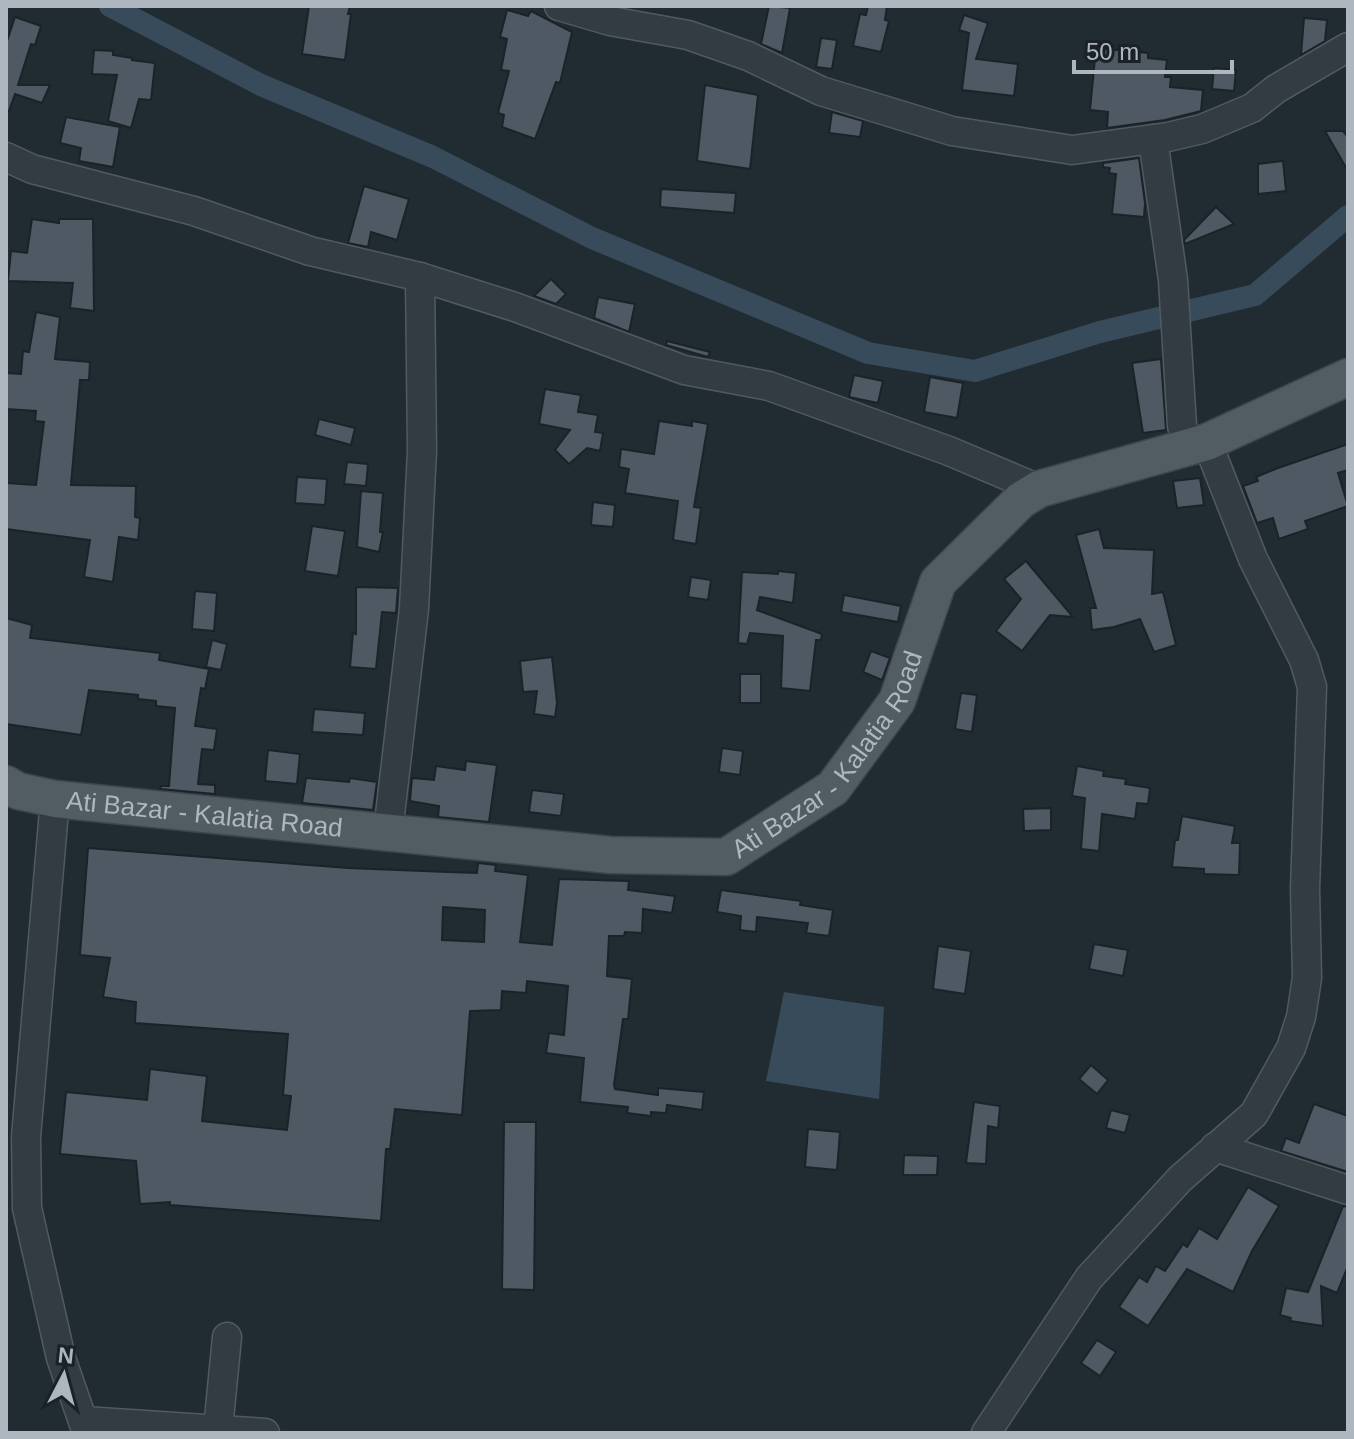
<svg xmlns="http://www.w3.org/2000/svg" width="1354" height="1439" font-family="Arial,sans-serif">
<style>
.water{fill:#384b5a}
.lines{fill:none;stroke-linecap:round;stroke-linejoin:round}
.canal{stroke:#384b5a;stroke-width:22}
.building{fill:#4e5963;stroke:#1b2329;stroke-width:2;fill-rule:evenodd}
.minor-casing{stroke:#515a61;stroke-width:31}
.major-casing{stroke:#3d454d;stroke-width:39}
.minor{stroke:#343c43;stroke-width:28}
.major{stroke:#525c63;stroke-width:36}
.labels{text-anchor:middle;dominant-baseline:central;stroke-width:7;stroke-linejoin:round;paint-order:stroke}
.street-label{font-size:26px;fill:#aeb7c0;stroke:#1a2127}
</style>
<rect width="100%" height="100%" fill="#212b32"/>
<path class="water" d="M784,992L884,1007L879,1099L766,1081Z"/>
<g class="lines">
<path class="canal" d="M110,6L261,85L433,157L592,238L868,353L975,371L1100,332L1255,295L1348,216"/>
</g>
<g class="building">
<path d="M309,6H350L348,14H351L345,60L302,54Z"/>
<path d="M769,6L790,8L782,53L761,44Z"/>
<path d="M868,6H887L885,20L889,21L881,52L853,46L860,14L866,15Z"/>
<path d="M507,10L528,16L531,11L572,32L560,83L556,82L535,139L502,127L504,115L498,113L509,71L501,70L507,39L500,37Z"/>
<path d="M964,15L988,23L976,59L1018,64L1014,96L962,90L969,33L959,30Z"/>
<path d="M15,17L41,26L35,45L31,44L18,85H50L42,103L15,94L9,111L6,110V44Z"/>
<path d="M1304,18L1327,20L1325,41L1301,55Z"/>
<path d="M821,38L837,40L832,69L816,67Z"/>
<path d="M1096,48L1148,53V58L1167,60L1165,77H1171L1170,87L1203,90L1201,111L1165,120L1107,128L1108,112L1090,110Z"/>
<path d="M94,50L113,51V55L132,58V60L155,63L151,100L139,99L131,128L108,121L117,75L92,74Z"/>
<path d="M1214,68L1236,70L1234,91L1212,89Z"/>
<path d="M705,85L758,95L750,169L697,161Z"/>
<path d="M832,112L863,121L860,137L829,133Z"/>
<path d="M66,117L120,127L113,167L79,161L81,148L60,143Z"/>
<path d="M1325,131H1343L1348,137V171Z"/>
<path d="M1139,158L1145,203L1144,217L1112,214L1116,174L1109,173L1110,168L1103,167V163Z"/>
<path d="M1283,161L1286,191L1258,194V164Z"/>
<path d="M364,186L409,199L397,240L371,232L368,247L348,243Z"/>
<path d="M661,189L736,193L734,213L660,207Z"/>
<path d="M1216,207L1234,224L1185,244L1184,240Z"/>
<path d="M32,219L59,223V219H93L94,311L70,308L73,283L8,281L11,251L27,253Z"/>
<path d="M551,279L566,294L556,304L534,296Z"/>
<path d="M598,297L635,304L629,332L594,318Z"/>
<path d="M36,312L60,317L55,359L90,362L89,380H80L71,485L136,486L135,517L140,518L138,540L119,537L113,582L84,577L90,540L6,529V483L36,485L44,422L35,421L36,411L6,409V373L21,374L23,351L29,352Z"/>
<path d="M667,341L710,352L708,357L666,345Z"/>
<path d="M1161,359L1166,430L1143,433L1132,363Z"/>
<path d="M854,375L883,381L878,403L849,397Z"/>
<path d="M930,377L963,383L957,418L924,412Z"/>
<path d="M545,389L581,395L578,412L598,415L595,432L603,433L600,451L587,448L569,464L555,450L570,430L539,424Z"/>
<path d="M319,419L355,428L351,445L315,435Z"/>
<path d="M659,421L692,426V421L708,424L694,507L701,508L696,544L673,540L678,501L625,493L629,469L619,467L621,449L654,454Z"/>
<path d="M1348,444V470L1338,473L1348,506L1305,521L1308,529L1279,539L1273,518L1257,523L1243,486L1258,481L1256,477L1278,468Z"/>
<path d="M347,462L368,464L366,486L344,484Z"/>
<path d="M297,477L327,479L325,505L295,503Z"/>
<path d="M1200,478L1204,505L1177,508L1173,481Z"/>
<path d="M361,491L383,493L380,532H383L379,552L357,547Z"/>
<path d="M593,502L615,505L613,527L591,525Z"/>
<path d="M312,526L345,531L338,576L305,571Z"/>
<path d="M1099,529L1104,548L1154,550L1152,594L1163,592L1176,645L1154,652L1140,619L1114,627L1092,630L1090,608H1096L1076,535Z"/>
<path d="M1026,561L1073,617L1050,615L1022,651L996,631L1021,599L1004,579Z"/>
<path d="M778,571L796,573L793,603L760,597L757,610L822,634L821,640H816L810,691L781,688L783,636L750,633L747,644L738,643L742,572L778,574Z"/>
<path d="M691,577L711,580L708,600L688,597Z"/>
<path d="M356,587L398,588L396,613L382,612L376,669L350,667L353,633L356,634Z"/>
<path d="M195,591L217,593L214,631L192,629Z"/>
<path d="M844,595L901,606L898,622L841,612Z"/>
<path d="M6,618L32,625L30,638L160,653L159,660L209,669L205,689L201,688L195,726L217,729L214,750L202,749L198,784L215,785V794L160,789L161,786H169L175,708L156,706V701L138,699V695L89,690L81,735L6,724Z"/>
<path d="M212,640L227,644L221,670L206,667Z"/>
<path d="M871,651L890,658L882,680L863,672Z"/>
<path d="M552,657L557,703L555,717L534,714L537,691L523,692L520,661Z"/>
<rect x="740" y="674" width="21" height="29"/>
<path d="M961,693L977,695L972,732L955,729Z"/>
<path d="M314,709L365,713L363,735L312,732Z"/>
<path d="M722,748L743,751L740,775L719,772Z"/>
<path d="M268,750L300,754L297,784L265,781Z"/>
<path d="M466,761L497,765L489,822L438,817L439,806L410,801L412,778L434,780L436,766L465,770Z"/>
<path d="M1077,766L1104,771L1103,776L1126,779L1125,784L1150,788L1148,804L1137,803L1135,819L1102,814L1099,851L1081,849L1085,798L1072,796Z"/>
<path d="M306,778L349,782L350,778L377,782L373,810L302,803Z"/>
<path d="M532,790L564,794L561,816L529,812Z"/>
<path d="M1051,808V830L1024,831L1023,809Z"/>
<path d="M1182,816L1235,826L1232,843H1240L1239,875L1204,874V869L1172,867L1175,840H1178Z"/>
<path d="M88,848L348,868L448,872L477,873L478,863L496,865L495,871L528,875L520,942L552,945L559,879L629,881L628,890L675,896L672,913L643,909L642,933L625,932L624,936H609L607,976L632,979L628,1019H623L614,1085L615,1089L658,1095V1088L704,1092L702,1110L667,1105L666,1113L651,1112V1116L627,1113L628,1107L580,1102L584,1058L546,1053L549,1033L564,1035L568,986L527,981L526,993L502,991L501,1010L470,1011L462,1115L395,1109L390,1149H386L381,1221L170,1205V1202L140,1204L136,1161L60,1154L66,1092L147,1100L150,1069L207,1076L202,1121L287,1130L291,1096L283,1095L288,1034L135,1023L136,1002L103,997L110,958L80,955ZM443,907L485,910L484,942L442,940Z"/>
<path d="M721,890L801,901L800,905L833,910L829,936L806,933L808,923L757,917L756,932L740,930L741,916L717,912Z"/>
<path d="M1094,944L1128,950L1123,976L1089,969Z"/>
<path d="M938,946L971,951L965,994L933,989Z"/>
<path d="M1091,1065L1108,1080L1097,1094L1079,1079Z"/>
<path d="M974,1102L1000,1106L998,1128L988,1126L986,1164L966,1163Z"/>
<path d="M1314,1104L1348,1116V1172L1281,1151L1286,1138L1299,1143Z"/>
<path d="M1111,1110L1130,1115L1125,1133L1106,1128Z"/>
<path d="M504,1122H536L534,1290L502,1289Z"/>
<path d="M808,1129L840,1132L837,1170L805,1167Z"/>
<path d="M904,1155L938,1156L937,1175H903Z"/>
<path d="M1248,1187L1279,1206L1252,1251L1233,1292L1187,1269L1148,1326L1119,1307L1139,1277L1147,1282L1156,1266L1165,1271L1183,1244L1187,1247L1199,1228L1217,1239Z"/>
<path d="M1343,1206L1348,1207V1266L1337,1293L1321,1286L1323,1326L1290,1321L1291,1318L1280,1315L1286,1288L1308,1292Z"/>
<path d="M1097,1340L1116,1352L1100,1376L1081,1363Z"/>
</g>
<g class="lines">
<g class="minor-casing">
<g id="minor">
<path d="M559,6L610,21L688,35L748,56L821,91L952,131L1072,150L1168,137L1202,129L1252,108L1276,89L1348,47"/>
<path d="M1153,139L1173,280L1182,426L1189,447"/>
<path d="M6,157L32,169L194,211L310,251L420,277L515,307L684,370L769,386L949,451L1039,489"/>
<path d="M55,799L26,1137L27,1208L61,1358L87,1433"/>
<path d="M388,832L414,609L422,451L420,277"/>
<path d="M1215,1147L1348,1190"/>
<path d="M84,1421L265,1433"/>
<path d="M218,1429L227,1337"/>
<path d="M986,1433L1089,1278L1180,1179L1254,1114L1291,1048L1301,1017L1307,978L1305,889L1312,687L1304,660L1253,559L1207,442"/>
</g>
</g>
<g class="major-casing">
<g id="major">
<path id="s1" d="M6,784L18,791L55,799L610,855L726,857L833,788L897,701L938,582L1021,500L1039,489L1207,442L1348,377"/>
</g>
</g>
<use href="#minor" class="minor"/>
<use href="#major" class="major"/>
</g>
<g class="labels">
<g class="street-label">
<text stroke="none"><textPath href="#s1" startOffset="874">Ati Bazar - Kalatia Road</textPath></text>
<text stroke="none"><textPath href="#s1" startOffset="202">Ati Bazar - Kalatia Road</textPath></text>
</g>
</g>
<rect width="1354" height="1439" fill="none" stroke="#aeb7c0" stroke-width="16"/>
<g transform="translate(64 1375) rotate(6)" stroke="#1a2127" stroke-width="6" paint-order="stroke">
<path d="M0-6L14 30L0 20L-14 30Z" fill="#aeb7c0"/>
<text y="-12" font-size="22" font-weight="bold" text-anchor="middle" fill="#aeb7c0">N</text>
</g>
<path d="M1074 60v12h158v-12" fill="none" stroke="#aeb7c0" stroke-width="4"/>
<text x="1086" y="60" font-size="24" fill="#aeb7c0" stroke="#1a2127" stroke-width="6" paint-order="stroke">50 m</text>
</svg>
